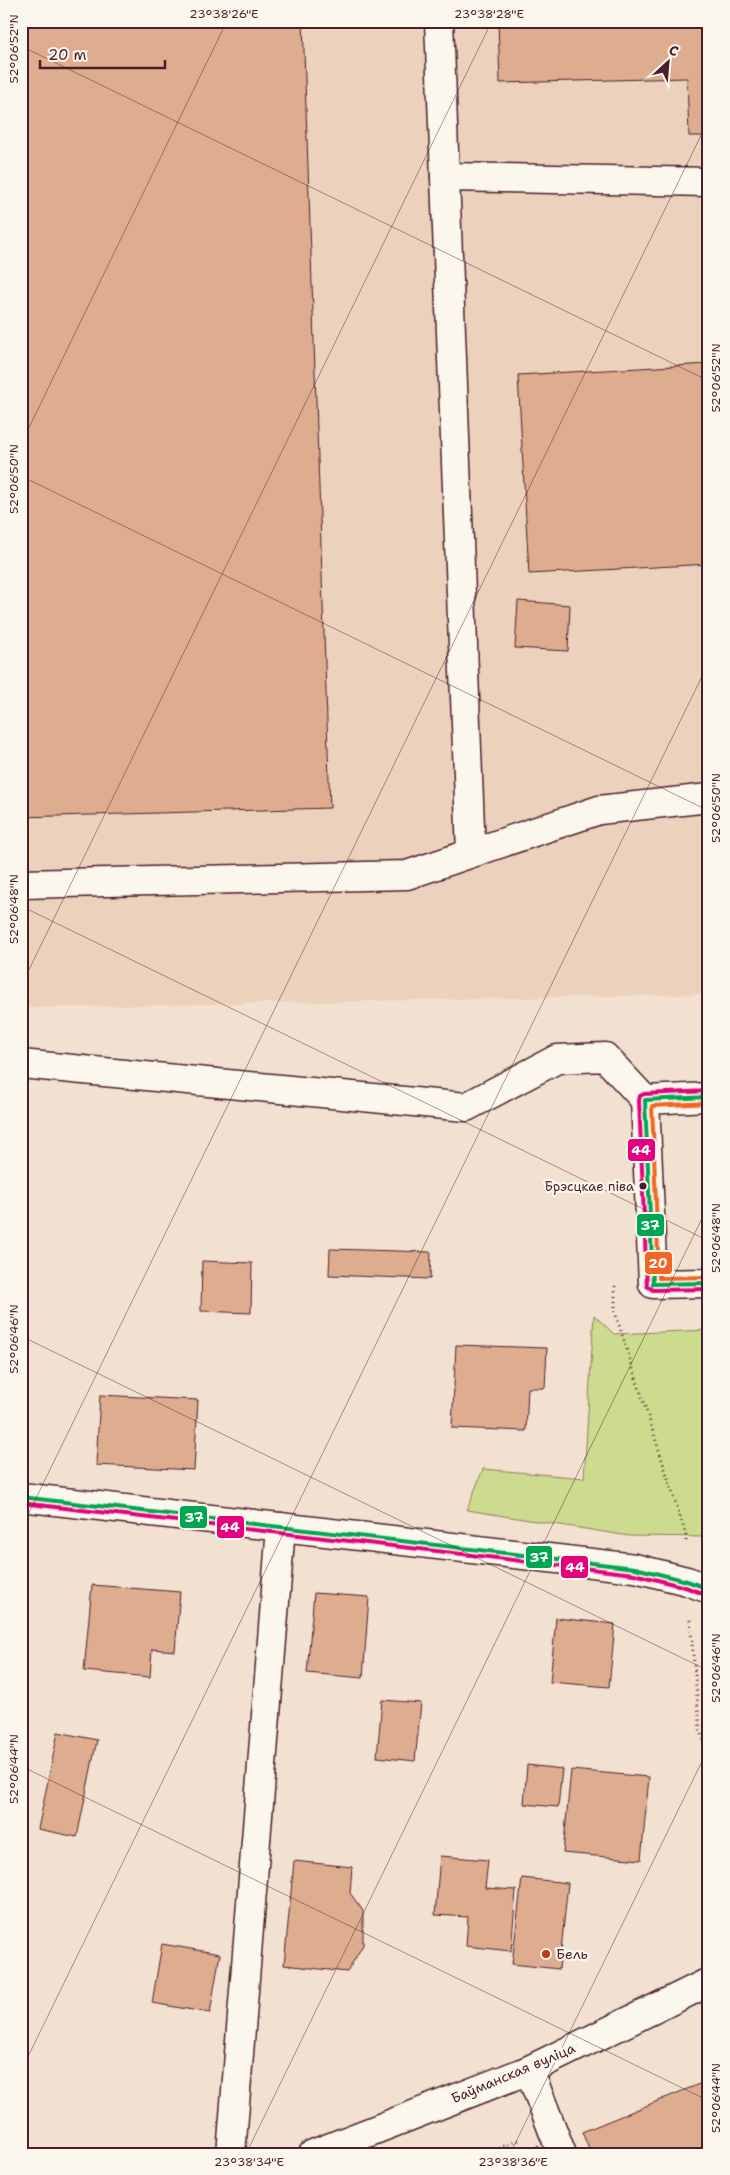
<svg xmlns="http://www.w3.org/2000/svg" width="730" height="2175" font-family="'Shantell Sans',sans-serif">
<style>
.built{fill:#ecd1bd}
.green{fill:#cddb8f;stroke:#8c7d5d}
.building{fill:#dead90;stroke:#4a1f2b}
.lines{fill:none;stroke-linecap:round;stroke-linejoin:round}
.minor-casing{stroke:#4a1f2b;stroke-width:31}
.path{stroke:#4a1f2b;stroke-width:3;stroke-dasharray:1 4;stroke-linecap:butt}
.minor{stroke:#fbf7ec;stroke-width:28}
.bus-1-casing{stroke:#fbf7ec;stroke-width:8}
.bus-2-casing{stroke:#fbf7ec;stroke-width:8}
.bus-3-casing{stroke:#fbf7ec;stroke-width:8}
.bus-1{stroke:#00a651;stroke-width:4}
.bus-2{stroke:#e5007d;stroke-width:4}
.bus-3{stroke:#f26522;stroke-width:4}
.ticks{fill:none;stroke:#4a1f2b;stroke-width:1;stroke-opacity:0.45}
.bus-dot{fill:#4a1f2b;stroke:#fbf7ec;stroke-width:2}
.poi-dot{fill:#c8321e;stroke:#fbf7ec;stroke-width:2}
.labels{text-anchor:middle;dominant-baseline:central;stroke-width:4.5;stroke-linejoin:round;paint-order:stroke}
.bus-label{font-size:13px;fill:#4a1f2b;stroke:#fbf7ec;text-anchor:end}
.poi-label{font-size:14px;fill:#4a1f2b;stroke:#fbf7ec;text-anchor:start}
.street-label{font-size:14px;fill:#4a1f2b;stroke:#fbf7ec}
.line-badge{stroke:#fbf7ec;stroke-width:2}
.badge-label{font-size:14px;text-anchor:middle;font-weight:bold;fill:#fff}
.neatline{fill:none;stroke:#4a1f2b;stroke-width:2}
.ticks-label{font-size:12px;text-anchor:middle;fill:#4a1f2b}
</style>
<rect width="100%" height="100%" fill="#f2e1d0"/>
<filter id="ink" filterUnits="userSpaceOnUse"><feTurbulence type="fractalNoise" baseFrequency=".02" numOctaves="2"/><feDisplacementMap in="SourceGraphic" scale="10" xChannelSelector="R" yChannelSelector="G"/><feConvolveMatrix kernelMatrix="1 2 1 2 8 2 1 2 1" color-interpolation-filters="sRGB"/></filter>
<g filter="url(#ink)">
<path class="built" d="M21,21H709V994L21,1008Z"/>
<path class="green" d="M594,1315L614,1334L709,1330V1537L629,1536L467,1510L483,1469L584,1478Z"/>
<g class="building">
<path d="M21,21H303L330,808L21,817Z"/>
<path d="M498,21H709V136H689L687,78L500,83Z"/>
<path d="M709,364V564L529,574L518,375Z"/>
<path d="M518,601L570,605L568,651L515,648Z"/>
<path d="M330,1249L431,1252L430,1279L329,1275Z"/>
<path d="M202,1261L252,1263L251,1313L201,1311Z"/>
<path d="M456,1345L547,1348L545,1388H528L526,1431L452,1428Z"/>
<path d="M100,1395L198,1400L194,1470L96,1465Z"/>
<path d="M92,1585L180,1592L175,1651L152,1649L150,1677L84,1671Z"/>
<path d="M314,1593L369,1597L363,1678L307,1673Z"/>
<path d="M556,1618L615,1624L609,1687L550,1682Z"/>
<path d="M382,1700L421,1703L415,1761L377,1757Z"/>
<path d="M58,1732L97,1740L77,1837L38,1829Z"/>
<path d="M527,1765L562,1769L558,1807L524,1804Z"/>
<path d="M571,1770L649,1777L641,1860L563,1853Z"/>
<path d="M440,1856L488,1860L485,1888L516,1890L511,1951L466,1946L468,1917L435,1915Z"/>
<path d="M294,1861L352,1867L350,1893L363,1911V1945L347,1972L284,1965Z"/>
<path d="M522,1878L568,1883L559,1969L512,1964Z"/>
<path d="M162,1944L220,1954L210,2013L152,2003Z"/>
<path d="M709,2080V2154H591L582,2132Z"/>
<path d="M538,2146L541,2154H519Z"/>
</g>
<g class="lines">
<g class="minor-casing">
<g id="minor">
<path d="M439,21L471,853"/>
<path d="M445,177L709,182"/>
<path d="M21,884L407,875L599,810L709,798"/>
<path d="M21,1064L466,1107L557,1059L605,1057L645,1100"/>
<path d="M709,1097L645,1100L653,1284L709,1283"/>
<path d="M21,1497L635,1568L687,1581L709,1589"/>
<path d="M529,2070L562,2154"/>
<path d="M231,2154L281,1527"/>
<path d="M313,2154L529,2070L709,1982"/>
</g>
</g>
<g class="path">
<path d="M615,1286V1312L686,1535V1544"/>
<path d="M690,1620L700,1729L709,1757"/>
<path d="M485,2154L519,2140"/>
</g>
<use href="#minor" class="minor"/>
<g class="bus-1-casing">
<g id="bus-1">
<path d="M709,1097L645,1100L653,1284L709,1283"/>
<path d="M21,1497L635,1568L687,1581L709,1589"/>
</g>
</g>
<g class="bus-2-casing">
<g id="bus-2">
<path d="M709,1091L644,1094L640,1096L639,1100L647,1286L653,1290L709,1289"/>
<path d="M21,1503L634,1574L685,1587L707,1595"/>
</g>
</g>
<g class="bus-3-casing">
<path id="bus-3" d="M709,1103L652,1106L659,1278L709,1277"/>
</g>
<use href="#bus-1" class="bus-1"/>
<use href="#bus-2" class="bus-2"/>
<use href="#bus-3" class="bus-3"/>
</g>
</g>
<path class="ticks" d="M21,46L709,381M21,444L227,21M21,476L709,811M21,906L709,1241M21,986L492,21M21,1336L709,1671M21,1529L709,119M21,1766L709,2101M21,2071L709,662M246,2154L709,1204M510,2154L709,1747"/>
<circle class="bus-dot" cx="643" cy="1186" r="4.5"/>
<circle class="poi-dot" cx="546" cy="1954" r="5"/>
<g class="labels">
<g class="bus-label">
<text x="634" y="1186">Брэсцкае піва</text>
</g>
<g class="poi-label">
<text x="556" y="1954">Бель</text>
</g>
<g class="street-label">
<text transform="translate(513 2073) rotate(-23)">Баўманская вуліца</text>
</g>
</g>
<g class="line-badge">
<rect x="627" y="1138" width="29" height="24" rx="5" fill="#e5007d"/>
<rect x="636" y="1213" width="29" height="24" rx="5" fill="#00a651"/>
<rect x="644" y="1251" width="29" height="24" rx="5" fill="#f26522"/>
<rect x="179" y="1505" width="29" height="24" rx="5" fill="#00a651"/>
<rect x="216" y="1515" width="29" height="24" rx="5" fill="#e5007d"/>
<rect x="525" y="1545" width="28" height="24" rx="5" fill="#00a651"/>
<rect x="560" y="1555" width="29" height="24" rx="5" fill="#e5007d"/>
</g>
<g class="badge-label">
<text x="641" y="1155">44</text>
<text x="650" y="1230">37</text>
<text x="658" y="1268">20</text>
<text x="194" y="1522">37</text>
<text x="230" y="1532">44</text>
<text x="539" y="1562">37</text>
<text x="575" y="1572">44</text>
</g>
<rect width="730" height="2175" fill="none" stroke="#fbf7ec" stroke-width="55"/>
<g transform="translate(668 62) rotate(26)" stroke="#fbf7ec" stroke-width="4" paint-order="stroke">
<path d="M0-4L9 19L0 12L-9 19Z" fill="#4a1f2b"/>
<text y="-8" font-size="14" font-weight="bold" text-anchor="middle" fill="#4a1f2b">С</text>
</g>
<path d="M40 60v8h125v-8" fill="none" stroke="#4a1f2b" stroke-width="2.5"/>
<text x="48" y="60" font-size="15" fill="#4a1f2b" stroke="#fbf7ec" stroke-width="4" paint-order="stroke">20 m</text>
<rect x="28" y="28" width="674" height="2120" class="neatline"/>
<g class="ticks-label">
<text x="224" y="18">23°38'26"E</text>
<text x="489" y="18">23°38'28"E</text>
<text transform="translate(14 49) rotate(-90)" y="4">52°06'52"N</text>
<text transform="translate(716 378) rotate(-90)" y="4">52°06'52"N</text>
<text transform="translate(14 479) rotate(-90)" y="4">52°06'50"N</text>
<text transform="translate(716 808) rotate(-90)" y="4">52°06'50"N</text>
<text transform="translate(14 909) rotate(-90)" y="4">52°06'48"N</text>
<text transform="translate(716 1238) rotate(-90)" y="4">52°06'48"N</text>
<text transform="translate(14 1339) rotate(-90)" y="4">52°06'46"N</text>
<text transform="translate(716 1668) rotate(-90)" y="4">52°06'46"N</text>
<text transform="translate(14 1769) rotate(-90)" y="4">52°06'44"N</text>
<text transform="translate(716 2098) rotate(-90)" y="4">52°06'44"N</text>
<text x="249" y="2166">23°38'34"E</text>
<text x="513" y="2166">23°38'36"E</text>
</g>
</svg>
